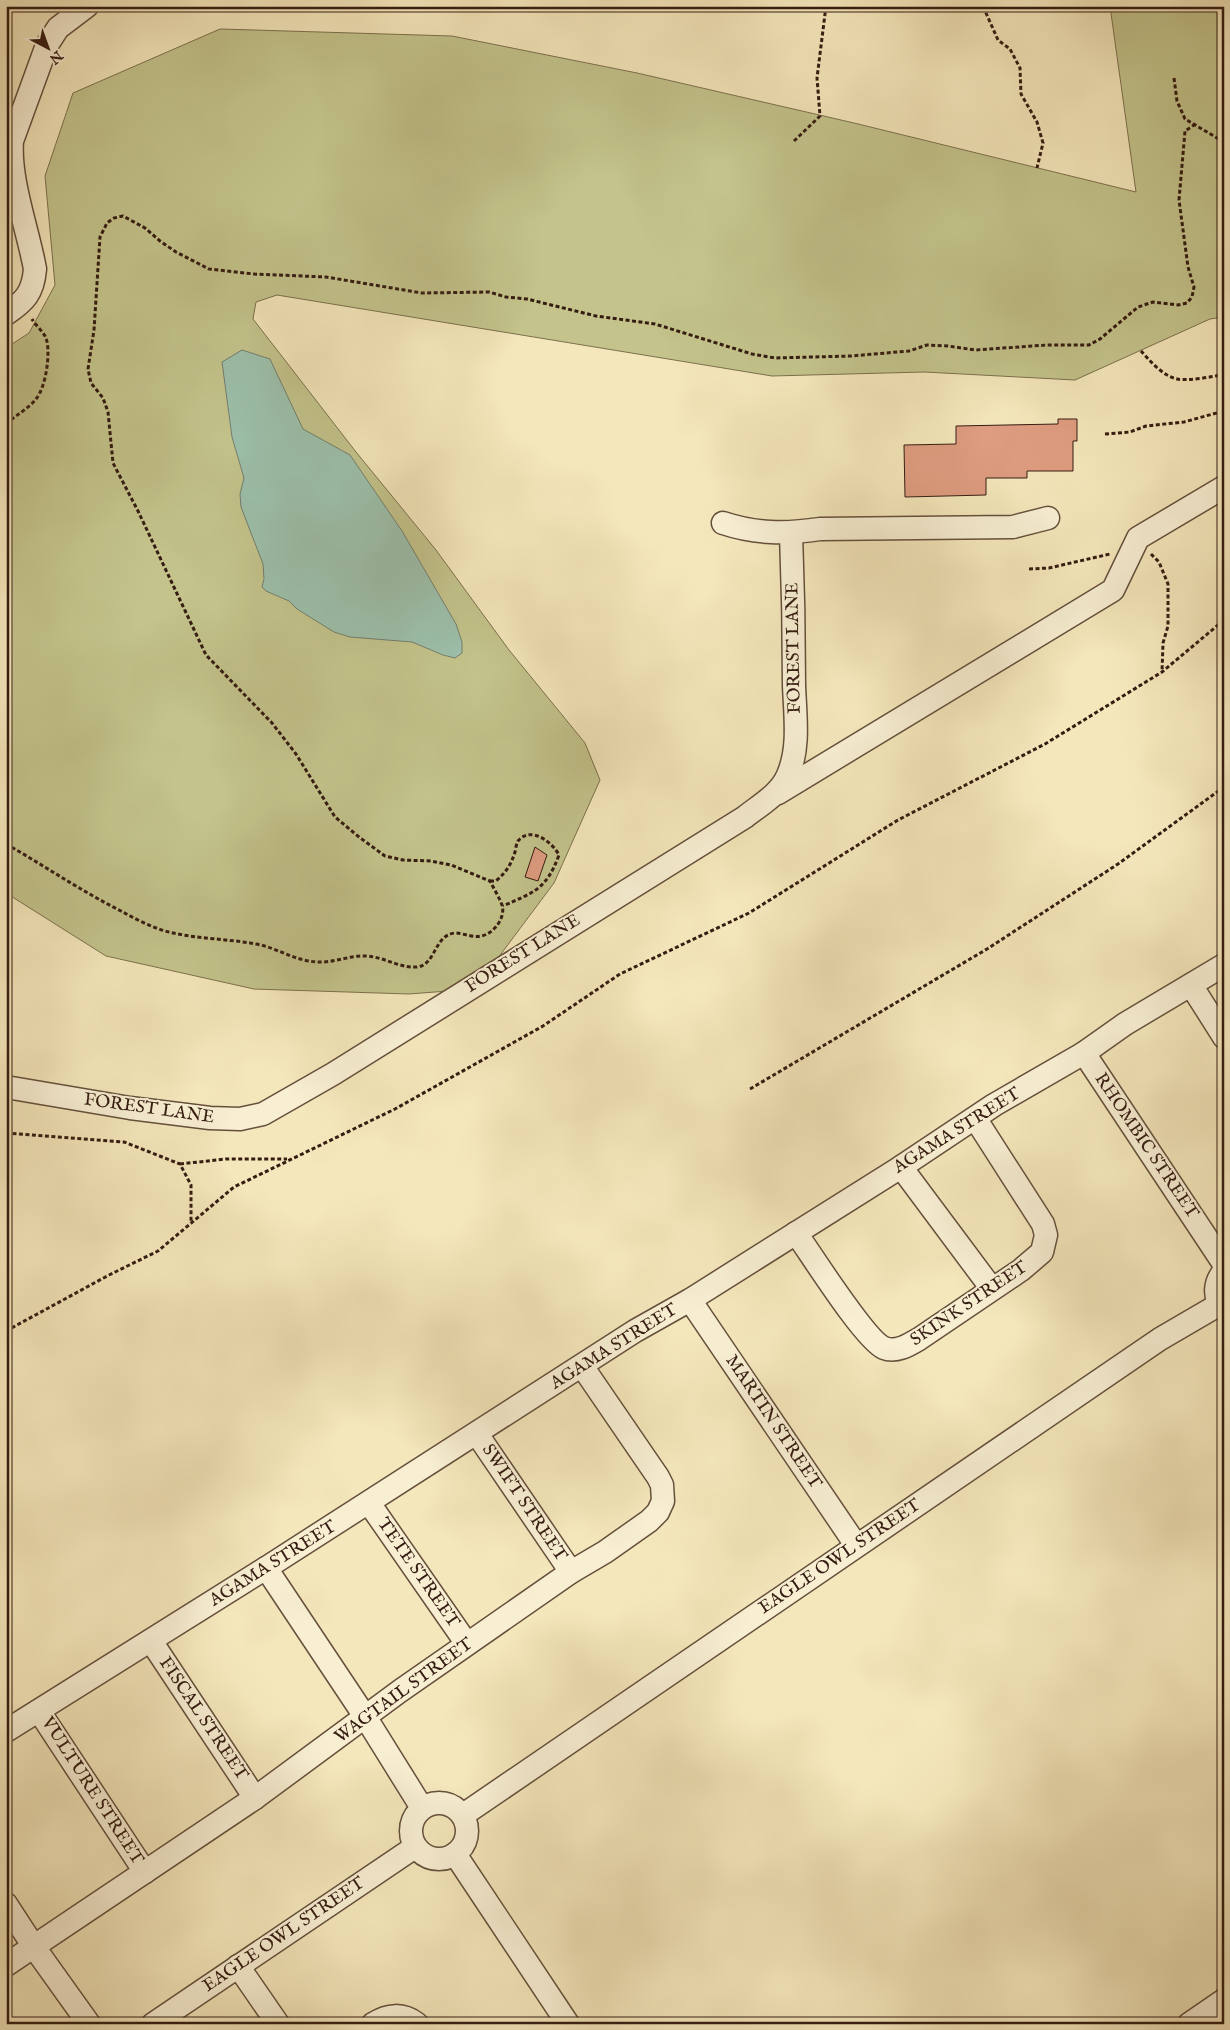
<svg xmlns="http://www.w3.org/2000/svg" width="1230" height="2030" font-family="'IM FELL English',serif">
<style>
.green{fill:#c3c38b;stroke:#7c704e}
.water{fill:#9cc0ab;stroke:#737e6e}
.building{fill:#de9c80;stroke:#351c12}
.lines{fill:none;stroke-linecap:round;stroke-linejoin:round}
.minor-casing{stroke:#654f3c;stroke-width:25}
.path{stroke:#351c12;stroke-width:3;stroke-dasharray:4 2.5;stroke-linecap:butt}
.minor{stroke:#f8efd3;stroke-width:22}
.labels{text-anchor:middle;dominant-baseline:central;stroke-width:4;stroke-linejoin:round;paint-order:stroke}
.street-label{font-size:18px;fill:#351c12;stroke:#f8efd3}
</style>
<rect width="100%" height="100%" fill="#f4e7bb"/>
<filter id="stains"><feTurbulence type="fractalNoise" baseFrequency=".004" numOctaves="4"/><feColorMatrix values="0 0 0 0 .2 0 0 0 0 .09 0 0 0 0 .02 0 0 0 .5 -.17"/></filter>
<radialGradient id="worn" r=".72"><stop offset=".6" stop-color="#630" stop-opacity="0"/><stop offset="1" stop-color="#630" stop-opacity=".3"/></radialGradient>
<path class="green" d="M1110,6H1224V317L1210,319L1075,380L924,372L772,376L277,295L256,302L253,319L356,452L436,550L509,650L585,743L600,780L554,883L495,962L448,991L409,994L254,989L106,956L6,893V348L29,333L55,285L45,176L73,93L220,29L452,36L637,73L854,123L1136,192Z"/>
<path class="water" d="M242,350L270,359L303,429L350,455L402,531L456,624L462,642V653L455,658L443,655L412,642L350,637L334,632L297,609L289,601L266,591L262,587L264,579L263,564L241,507L240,494L244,478L232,437L222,362Z"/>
<g class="building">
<path d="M1058,419H1077V441H1073V471H1027V478H986V495L905,497L904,445L956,444V426L1058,424Z"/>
<path d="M535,847L547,855L538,881L525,877Z"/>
</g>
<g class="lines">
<g class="minor-casing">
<g id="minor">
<path d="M6,314C25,301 33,293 35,269C28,230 9,180 12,141L47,45L58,28L87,6"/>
<path d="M723,523C756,534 786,534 820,529L1013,527L1048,518"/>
<path d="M778,793L1113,590L1138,538L1224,487"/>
<path d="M1191,985L1224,1037"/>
<path d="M1084,1053L1224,1264"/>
<path d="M6,1087L130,1108L210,1118L240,1119L263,1114L333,1074L745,817C760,805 780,794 788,775C800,747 795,715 794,685C794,634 793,584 791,533"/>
<path d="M901,1167L992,1289"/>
<path d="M796,1233C811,1254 865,1340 884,1348C896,1353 909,1345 919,1339L1021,1270L1042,1252L1046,1235L1043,1224L975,1118"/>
<path d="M1224,1271C1215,1282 1212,1297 1224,1307"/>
<path d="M690,1300L856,1545"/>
<path d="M477,1434L571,1572"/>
<path d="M369,1503L467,1644"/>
<path d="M266,1568L366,1718L422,1808"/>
<path d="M151,1641L255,1798"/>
<path d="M39,1711L145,1872"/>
<path d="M6,1731L266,1568L635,1331L690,1300L901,1167L994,1105L1084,1053L1125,1024L1224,965"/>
<circle cx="439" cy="1831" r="28"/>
<path d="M463,1815L1160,1339L1220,1304"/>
<path d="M455,1854L568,2024"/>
<path d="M6,1904L34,1947L89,2024"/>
<path d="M6,1965L255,1798L400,1691L571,1572L605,1552L649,1521L658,1512L663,1501L662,1485L658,1477L582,1366"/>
<path d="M238,1966L278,2024"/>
<path d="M153,2024L415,1847"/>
<path d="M373,2024C388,2014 403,2013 417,2024"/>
<path d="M1189,2024L1224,2000"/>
</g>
</g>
<g class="path">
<path d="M985,6L986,13L998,40L1010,49L1020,68L1021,94L1037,122L1043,143L1037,168"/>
<path d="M1174,78L1177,101L1185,119L1224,142"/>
<path d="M794,141L820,116L817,78L826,6"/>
<path d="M1141,351C1150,361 1163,376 1177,379C1187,381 1214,377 1224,374"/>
<path d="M6,424C16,415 28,409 36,399C46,387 51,352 46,338C43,331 35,325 32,319"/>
<path d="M1105,434L1130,432L1146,426L1184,422L1220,412L1224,403"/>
<path d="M6,441L7,444"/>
<path d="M1151,554L1159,562L1168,584V626L1163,643L1162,672"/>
<path d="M1029,569L1049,568L1110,554"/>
<path d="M6,844C45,866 81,891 121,911C137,920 155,929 173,933C200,939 229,939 256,944C278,948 294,961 318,962C334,963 350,955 366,956C385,957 398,968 417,967C436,965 434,935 455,933C463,933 473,938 481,936C494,934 506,917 502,905C499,897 494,889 490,881L451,865L431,861L403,860L385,856L359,837L335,817L296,754L272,723L206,655L138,511L113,463L108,412L103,398L91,383L88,369L94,330L100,237L107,223L114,218L123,216L145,228L160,241L176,252L209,269L254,274L326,277L422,293L489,292L506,297L527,299L596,316L655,324L752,354L775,358L851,356L909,351L927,345L948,346L975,350L1047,345H1089L1100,339L1138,307L1153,302L1178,305L1187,303L1192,297L1194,287L1188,267L1179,200L1185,131L1194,125"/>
<path d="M490,881H496C506,872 511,865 515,852C516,849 516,844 518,841C531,825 553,843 559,855C546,890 534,892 503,906"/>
<path d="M750,1089L987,949L1118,864L1224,787"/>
<path d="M6,1133L124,1142L180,1164L191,1185V1221"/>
<path d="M180,1164L226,1159H287"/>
<path d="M6,1331L109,1275L158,1251L234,1187L395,1109L543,1026L620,974L749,913L898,820L1045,744L1162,672L1224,620"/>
</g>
<use href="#minor" class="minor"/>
</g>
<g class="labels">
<g class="street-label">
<text transform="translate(794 648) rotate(-91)">FOREST LANE</text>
<text transform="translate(523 954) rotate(-32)">FOREST LANE</text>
<text transform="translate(149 1109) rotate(8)">FOREST LANE</text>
<text transform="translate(957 1131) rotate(-32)">AGAMA STREET</text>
<text transform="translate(1146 1146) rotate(56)">RHOMBIC STREET</text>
<text transform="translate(969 1304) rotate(-34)">SKINK STREET</text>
<text transform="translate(614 1347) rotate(-32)">AGAMA STREET</text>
<text transform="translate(773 1422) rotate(56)">MARTIN STREET</text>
<text transform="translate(524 1503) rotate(56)">SWIFT STREET</text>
<text transform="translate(840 1557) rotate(-34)">EAGLE OWL STREET</text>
<text transform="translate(273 1564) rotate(-32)">AGAMA STREET</text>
<text transform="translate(418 1573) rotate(55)">TETE STREET</text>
<text transform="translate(404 1691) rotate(-36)">WAGTAIL STREET</text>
<text transform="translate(203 1719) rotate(56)">FISCAL STREET</text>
<text transform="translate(92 1791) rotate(57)">VULTURE STREET</text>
<text transform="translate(284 1935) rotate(-34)">EAGLE OWL STREET</text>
</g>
</g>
<rect width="1230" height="2030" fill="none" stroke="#f4e7bb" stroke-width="25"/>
<rect x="8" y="8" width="1215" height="2015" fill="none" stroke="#351c12" stroke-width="2.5"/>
<rect x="12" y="12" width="1205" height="2005" fill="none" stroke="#351c12"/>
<g transform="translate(48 48) rotate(139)" stroke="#f8efd3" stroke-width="4" paint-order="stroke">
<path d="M0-4L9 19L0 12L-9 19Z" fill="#351c12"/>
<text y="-8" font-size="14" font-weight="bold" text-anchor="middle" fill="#351c12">N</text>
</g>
<rect width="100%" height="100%" filter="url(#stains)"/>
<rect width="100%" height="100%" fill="url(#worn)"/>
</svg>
